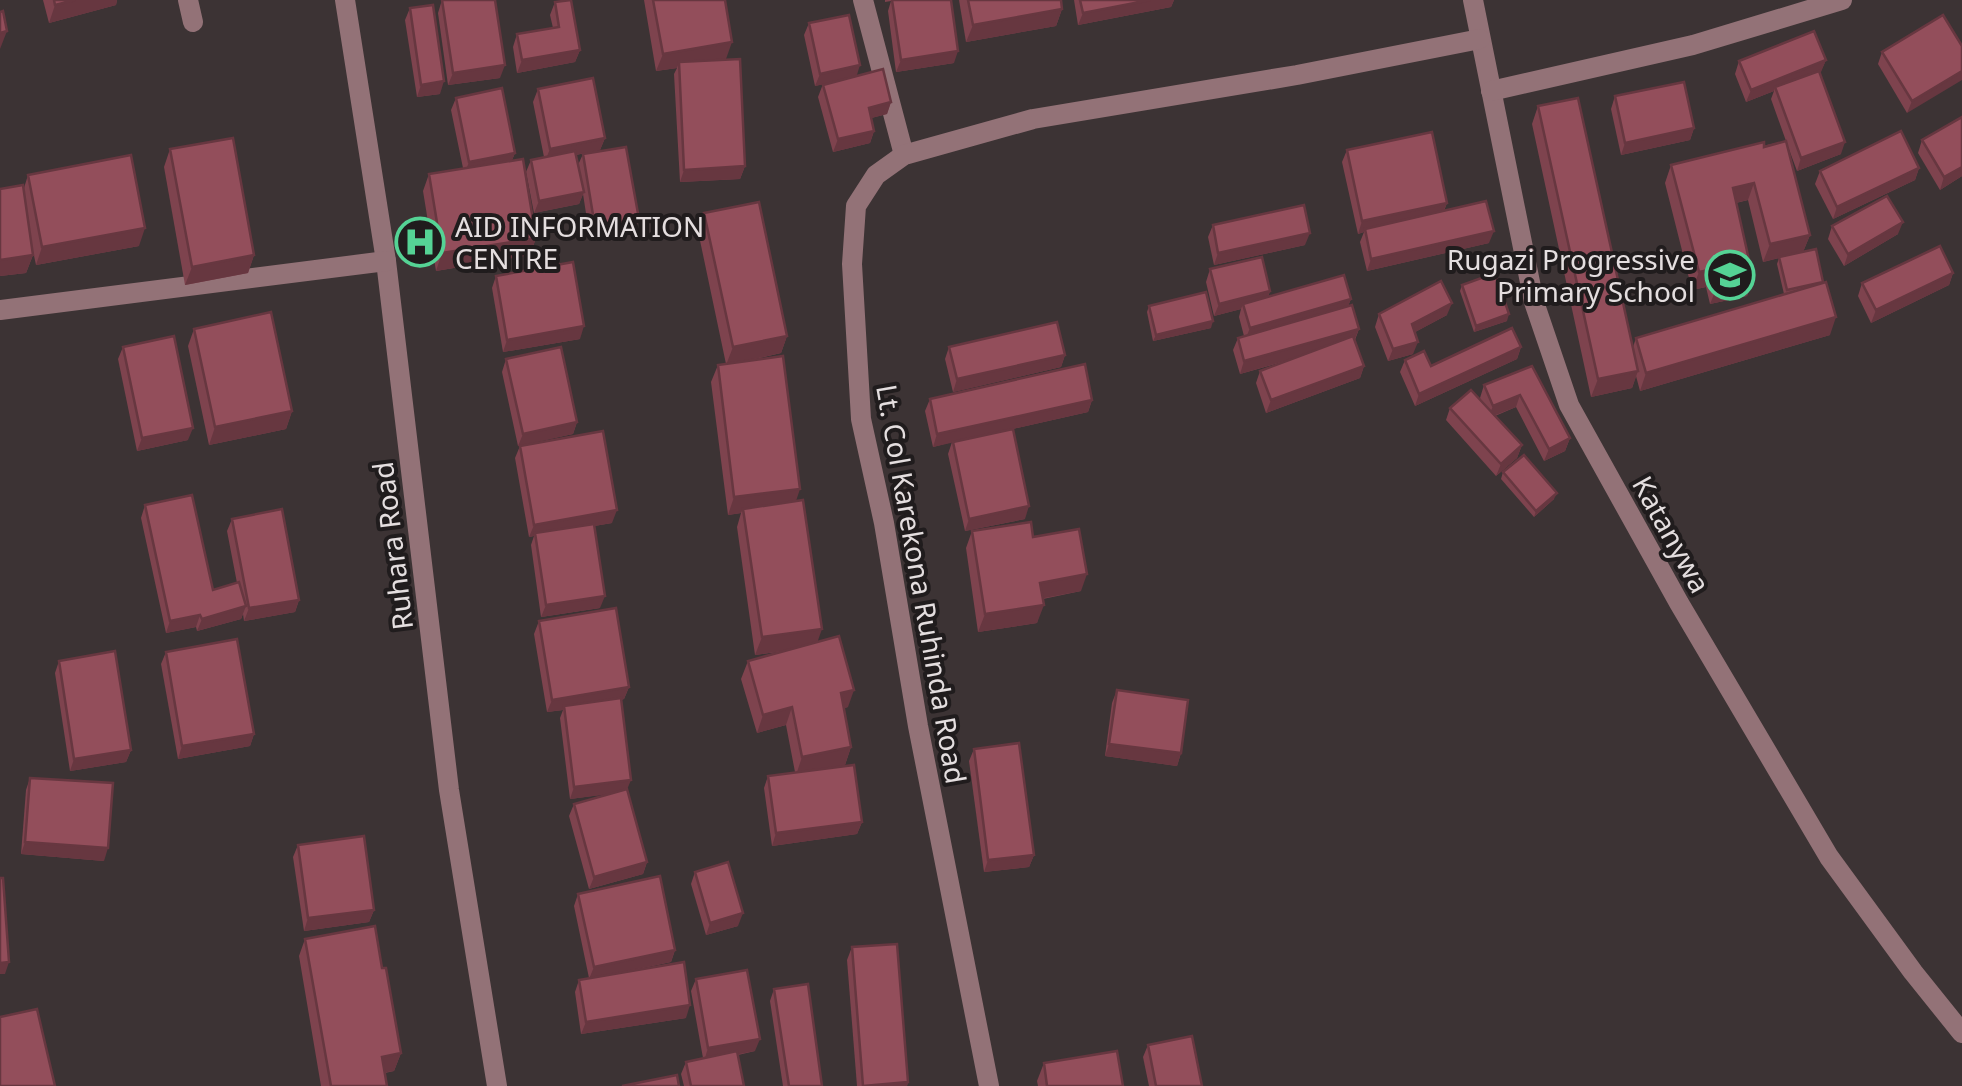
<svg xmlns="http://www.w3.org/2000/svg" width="1962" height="1086" font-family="'Noto Sans',sans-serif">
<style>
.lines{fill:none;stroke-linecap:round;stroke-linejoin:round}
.service{stroke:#937277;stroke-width:20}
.minor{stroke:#937277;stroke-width:20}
.wall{fill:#7e434e}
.shaded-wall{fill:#673740}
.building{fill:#934e5b;stroke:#673740;stroke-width:2.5}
.labels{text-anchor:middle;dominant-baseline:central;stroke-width:8;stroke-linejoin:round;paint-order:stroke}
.poi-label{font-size:28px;fill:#e4dedf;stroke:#201c1d;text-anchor:start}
.street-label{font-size:28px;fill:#e4dedf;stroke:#201c1d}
</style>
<rect width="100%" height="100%" fill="#3c3334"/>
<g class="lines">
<path class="service" d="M188,0L193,22"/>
<g class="minor">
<path d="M345,0L386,261L449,790L497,1086"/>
<path d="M863,0L904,155"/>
<path d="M1473,0L1534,302L1569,405L1679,603L1829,857L1913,972L1962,1033"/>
<path d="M1491,91L1693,45L1842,0"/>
<path d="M0,310L386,261"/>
<path d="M989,1086L918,726L884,523L861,419L852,264L856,206L876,175L904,155L1033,119L1297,75L1480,39"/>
</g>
</g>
<g class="wall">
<path d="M43,0H117L116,5L49,23Z"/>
<path d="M442,0L500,78L448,85L438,13Z"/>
<path d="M644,0H725L726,59L745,166L740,179L680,182L674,74L677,68L656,71Z"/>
<path d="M885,0H951L954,63L896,72L888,11L891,1L885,2Z"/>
<path d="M959,0H1061L1062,9L1056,26L966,42Z"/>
<path d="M1074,0H1174L1171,7L1078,25Z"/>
<path d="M555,2L580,50L575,62L517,73L513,47L517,34L553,28L550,15Z"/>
<path d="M410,8L440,94L417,97L405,20Z"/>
<path d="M809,23L856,76L891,102L887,114L871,118L874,131L870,143L833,152L818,97L823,84L815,86L804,35Z"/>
<path d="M1962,46L1907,113L1878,64L1882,52Z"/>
<path d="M1826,60L1820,73L1841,154L1797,171L1787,144L1810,235L1803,252L1830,335L1640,391L1636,376L1632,388L1591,397L1532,124L1538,106L1633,347L1636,338L1784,294L1777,264L1779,258L1763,262L1748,200L1736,203L1753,278L1747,296L1710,304L1706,287L1692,290L1665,183L1671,165L1786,141L1771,99L1774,91L1746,102L1735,74L1739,61Z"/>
<path d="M538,89L605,138L600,150L576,155L578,165L583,154L639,219L634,232L590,239L583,194L579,204L534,213L526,172L531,160L544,157L533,102Z"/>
<path d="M1615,96L1694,128L1690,140L1621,155L1611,109Z"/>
<path d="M456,98L515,153L512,160L536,238L530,255L436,271L423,191L429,174L463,168L451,110Z"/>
<path d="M1922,140L1962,176L1940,190L1918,153Z"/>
<path d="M170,149L254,255L248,273L185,285L164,167Z"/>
<path d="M1347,150L1447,203L1444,211L1489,243L1367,271L1360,242L1364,232L1358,234L1342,162Z"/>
<path d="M1919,168L1915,180L1833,219L1815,184L1820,171Z"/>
<path d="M28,175L139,246L36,265L30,237L33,255L26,273L0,276V189L24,188Z"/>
<path d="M704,213L787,336L781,353L742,362L795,502L818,642L848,707L844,708L851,747L845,765L826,768L862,822L857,834L772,846L764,788L768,776L795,772L786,725L757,733L741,679L748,661L786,651L755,655L737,527L741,513L728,515L711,382L718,365L726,364L698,231Z"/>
<path d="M1213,225L1305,245L1214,265L1208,237Z"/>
<path d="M1832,226L1898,234L1844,266L1828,239Z"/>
<path d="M1210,269L1270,291L1268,297L1351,299L1348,306L1359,329L1355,340L1364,366L1360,378L1266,413L1256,383L1260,371L1293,359L1240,374L1233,350L1238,338L1244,336L1239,317L1241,309L1214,316L1206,282Z"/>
<path d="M1953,273L1949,285L1871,323L1858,296L1862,283Z"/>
<path d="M496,276L580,339L503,352L492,288Z"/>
<path d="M1462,285L1507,321L1474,332L1460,291Z"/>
<path d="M1149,306L1211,328L1153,341L1147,312Z"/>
<path d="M1379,314L1447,315L1415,332L1413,354L1388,361L1375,327Z"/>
<path d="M194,329L292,411L286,429L209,445L188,346Z"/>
<path d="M123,347L188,440L137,451L118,359Z"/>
<path d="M949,347L1065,355L1061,367L953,392L945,359Z"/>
<path d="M1521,347L1517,359L1415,406L1400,372L1405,360L1431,366Z"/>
<path d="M506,359L577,422L573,434L522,445L612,523L594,526L600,608L541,617L531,545L534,536L529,537L515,458L520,446H518L502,372Z"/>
<path d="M1532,366L1570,438L1565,451L1544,461L1516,407L1495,416L1522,445L1517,458L1496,476L1446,420L1450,408L1481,401L1480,398L1484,385Z"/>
<path d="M930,399L1092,400L1088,412L995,433L1025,519L965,531L948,454L952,442L933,447L925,411Z"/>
<path d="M1503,472L1554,499L1534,517L1501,479Z"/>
<path d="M145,505L213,590L237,583L227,531L232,519L299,600L295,612L244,621L243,614L241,619L197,631L196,627L166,633L141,518Z"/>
<path d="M972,531L1033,537L1081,591L1043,599L1037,623L978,632L966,548Z"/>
<path d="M539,621L629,687L624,699L621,700L627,789L647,862L643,874L589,889L569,816L574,804L607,794L570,799L560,718L563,710L547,712L534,634Z"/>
<path d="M166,652L254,734L250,746L178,759L161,664Z"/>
<path d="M59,661L131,750L126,762L70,771L55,673Z"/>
<path d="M1117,690L1181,753L1177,766L1105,756L1112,703Z"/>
<path d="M974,749L1034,855L1029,867L984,872L969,761Z"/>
<path d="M30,778L104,861L21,854L26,790Z"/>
<path d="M298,845L374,910L369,922L304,931L293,857Z"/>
<path d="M695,872L738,926L706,935L691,884Z"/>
<path d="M578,894L675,950L671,962L620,973L686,1018L581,1034L575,992L579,980L589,978L574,906Z"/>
<path d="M305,939L382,968L401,1053L394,1071L385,1073L387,1086H321L299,956Z"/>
<path d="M852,947L908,1082L907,1086H857L847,960Z"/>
<path d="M696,979L755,1051L738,1055L744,1086H684L681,1074L686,1062L703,1058L691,991Z"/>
<path d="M774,989L822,1086H783L770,1001Z"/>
<path d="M1148,1045L1202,1086H1149L1143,1057Z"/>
<path d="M1044,1063L1123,1086H1038L1037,1081Z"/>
</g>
<g class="shaded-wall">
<path d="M75,0H117L116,5L49,23L55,5Z"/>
<path d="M1150,0H1174L1171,7L1078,25L1083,13Z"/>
<path d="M1062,9L1056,26L966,42L973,25Z"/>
<path d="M7,31L0,49V33Z"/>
<path d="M732,42L726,59L679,62L677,68L656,71L663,54Z"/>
<path d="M580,50L575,62L517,73L522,60Z"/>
<path d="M958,51L954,63L896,72L901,60Z"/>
<path d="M1826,60L1821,72L1776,90L1775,87L1774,91L1746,102L1751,90Z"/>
<path d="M505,65L500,78L448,85L453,73Z"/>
<path d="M860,65L856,78L815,86L820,74Z"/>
<path d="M1962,71V80L1907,113L1912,101Z"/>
<path d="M444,81L440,94L417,97L421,85Z"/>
<path d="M891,102L887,114L864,120L869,108Z"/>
<path d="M1694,128L1690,140L1621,155L1625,143Z"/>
<path d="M874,131L870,143L833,152L838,139Z"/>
<path d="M605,138L600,150L545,161L550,149Z"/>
<path d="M1845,142L1841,154L1797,171L1801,158Z"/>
<path d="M515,153L510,165L464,175L469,162Z"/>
<path d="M745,166L740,179L680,182L684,170Z"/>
<path d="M1962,167V176L1940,190L1944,177Z"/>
<path d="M1919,168L1915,180L1833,219L1837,207Z"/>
<path d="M1754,183L1748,200L1726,205L1733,188Z"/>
<path d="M584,192L579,204L534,213L539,201Z"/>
<path d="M1447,203L1442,215L1365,229L1364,232L1358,234L1362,221Z"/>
<path d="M639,219L634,232L590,239L595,227Z"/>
<path d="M1903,222L1898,234L1844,266L1848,254Z"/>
<path d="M145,228L139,246L36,265L42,247Z"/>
<path d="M1494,231L1489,243L1367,271L1371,259Z"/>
<path d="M1310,233L1305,245L1214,265L1218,253Z"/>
<path d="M1810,235L1803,252L1763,262L1770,244Z"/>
<path d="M536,238L530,255L436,271L442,253Z"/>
<path d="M33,255L26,273L0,276V260Z"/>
<path d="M254,255L248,273L185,285L192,267Z"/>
<path d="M1713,269L1706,287L1692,290L1699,272Z"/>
<path d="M1953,273L1949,285L1871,323L1876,310Z"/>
<path d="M1753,278L1747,296L1710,304L1717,287Z"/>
<path d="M1270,291L1266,303L1243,304L1241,309L1214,316L1219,304Z"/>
<path d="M1351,299L1346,311L1245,340L1250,328Z"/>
<path d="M1452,303L1447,315L1408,336L1412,324Z"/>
<path d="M1509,314L1507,321L1474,332L1476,326Z"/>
<path d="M1836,317L1830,335L1640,391L1646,373Z"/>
<path d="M1213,321L1211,328L1153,341L1156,335Z"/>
<path d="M584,326L580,339L503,352L507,340Z"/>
<path d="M1359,329L1354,341L1240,374L1244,361Z"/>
<path d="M787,336L781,353L726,365L733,347Z"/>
<path d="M1418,342L1413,354L1388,361L1393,349Z"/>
<path d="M1521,347L1517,359L1415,406L1419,394Z"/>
<path d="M1065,355L1061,367L953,392L957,379Z"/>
<path d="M1364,366L1360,378L1266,413L1271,400Z"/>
<path d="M1638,371L1632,388L1591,397L1598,379Z"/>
<path d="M1520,395L1516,407L1488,418L1493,406Z"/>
<path d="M1092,400L1088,412L933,447L937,434Z"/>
<path d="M292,411L286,429L209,445L215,427Z"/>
<path d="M577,422L573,434L518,446L523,434Z"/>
<path d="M193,428L188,440L137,451L142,438Z"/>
<path d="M1570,438L1565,451L1544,461L1549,449Z"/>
<path d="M1522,445L1517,458L1496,476L1501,464Z"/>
<path d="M800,489L794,507L743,509L741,513L728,515L734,497Z"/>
<path d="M1557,493L1554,499L1534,517L1536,511Z"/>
<path d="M1029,506L1025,519L965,531L969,519Z"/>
<path d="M617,510L612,523L536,536L535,533L534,536L529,537L534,525Z"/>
<path d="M1087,574L1081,591L1034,600L1040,583Z"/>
<path d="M605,596L600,608L541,617L546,605Z"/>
<path d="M299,600L295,612L244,621L249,608Z"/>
<path d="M1044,605L1037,623L978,632L985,614Z"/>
<path d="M246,606L241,619L197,631L202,619Z"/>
<path d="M200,615L196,627L166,633L170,621Z"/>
<path d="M822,629L816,646L755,655L762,637Z"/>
<path d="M629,687L624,699L565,709L564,706L563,710L547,712L552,700Z"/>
<path d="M854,690L848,707L834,711L841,693Z"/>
<path d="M792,707L786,725L757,733L763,715Z"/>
<path d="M254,734L250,746L178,759L182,746Z"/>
<path d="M1109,744L1181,753L1177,766L1105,756Z"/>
<path d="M851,747L845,765L796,775L802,757Z"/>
<path d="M131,750L126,762L70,771L74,759Z"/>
<path d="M631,780L626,792L570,799L574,787Z"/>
<path d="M862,822L857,834L772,846L776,833Z"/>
<path d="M25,842L108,848L104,861L21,854Z"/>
<path d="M1034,855L1029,867L984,872L988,860Z"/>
<path d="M647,862L643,874L589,889L594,877Z"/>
<path d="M374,910L369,922L304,931L308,918Z"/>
<path d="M743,913L738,926L706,935L710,923Z"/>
<path d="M675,950L671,962L589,979L594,967Z"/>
<path d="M9,962L5,974H0V963Z"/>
<path d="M690,1005L686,1018L581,1034L586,1022Z"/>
<path d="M760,1039L755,1051L704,1061L708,1048Z"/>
<path d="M401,1053L394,1071L375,1074L382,1057Z"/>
<path d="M908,1082L907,1086H863Z"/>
</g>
<g class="building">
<path d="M54,0H75L55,5Z"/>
<path d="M442,0H495L505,65L453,73Z"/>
<path d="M571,0L580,50L522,60L517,34L559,27L555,2Z"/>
<path d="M653,0H725L732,42L663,54Z"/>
<path d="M892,0H951L958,51L901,60Z"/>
<path d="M968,0H1061L1062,9L973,25Z"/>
<path d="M1080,0H1150L1083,13Z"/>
<path d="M433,5L444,81L421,85L410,8Z"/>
<path d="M3,11L7,31L0,33V12Z"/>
<path d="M849,15L860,65L820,74L809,23Z"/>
<path d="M1943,15L1962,46V71L1912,101L1882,52Z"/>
<path d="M1814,31L1826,60L1751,90L1739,61Z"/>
<path d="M740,59L745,166L684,170L679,62Z"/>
<path d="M883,69L891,102L869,108L874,131L838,139L823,85Z"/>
<path d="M1819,71L1845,142L1801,158L1775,87Z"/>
<path d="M593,78L605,138L550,149L538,89Z"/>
<path d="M1684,82L1694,128L1625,143L1615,96Z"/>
<path d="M502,88L515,153L469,162L456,98Z"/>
<path d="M1578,98L1638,371L1598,379L1538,106Z"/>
<path d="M1962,117V167L1944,177L1922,140Z"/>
<path d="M1901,131L1919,168L1837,207L1820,171Z"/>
<path d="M1432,132L1447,203L1362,221L1347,150Z"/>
<path d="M233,138L254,255L192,267L170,149Z"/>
<path d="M1786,141L1810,235L1770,244L1754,183L1733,188L1753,278L1717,287L1713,269L1699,272L1671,165L1764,142V147Z"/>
<path d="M626,147L639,219L595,227L583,154Z"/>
<path d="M575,151L584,192L539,201L531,160Z"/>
<path d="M131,155L145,228L42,247L28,175Z"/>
<path d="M523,159L536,238L442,253L429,174Z"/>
<path d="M23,185L33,255L0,260V189Z"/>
<path d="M1887,196L1903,222L1848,254L1832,226Z"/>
<path d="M1486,201L1494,231L1371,259L1365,229Z"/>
<path d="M759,202L787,336L733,347L704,213Z"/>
<path d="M1304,205L1310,233L1218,253L1213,225Z"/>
<path d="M1940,246L1953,273L1876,310L1862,283Z"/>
<path d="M1816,249L1823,282L1787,290L1779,257Z"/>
<path d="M1262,257L1270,291L1219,304L1210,269Z"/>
<path d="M573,262L584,326L507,340L496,276Z"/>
<path d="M1495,273L1509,314L1476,326L1462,285Z"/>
<path d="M1344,275L1351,299L1250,328L1243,304Z"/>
<path d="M1441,281L1452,303L1412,324L1418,342L1393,349L1379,314Z"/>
<path d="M1826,282L1836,317L1646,373L1636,338Z"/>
<path d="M1206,292L1213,321L1156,335L1149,306Z"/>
<path d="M1352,305L1359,329L1244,361L1238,338Z"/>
<path d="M271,312L292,411L215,427L194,329Z"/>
<path d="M1057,322L1065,355L957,379L949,347Z"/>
<path d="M1512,328L1521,347L1419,394L1405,360L1424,351L1431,366Z"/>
<path d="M174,336L193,428L142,438L123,347Z"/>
<path d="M1353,336L1364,366L1271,400L1260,371Z"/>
<path d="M561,347L577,422L523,434L506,359Z"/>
<path d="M783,356L800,489L734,497L718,365Z"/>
<path d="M1085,364L1092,400L937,434L930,399Z"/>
<path d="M1532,366L1570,438L1549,449L1520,395L1493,406L1484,385Z"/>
<path d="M1471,390L1522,445L1501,464L1450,408Z"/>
<path d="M1013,429L1029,506L969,519L953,442Z"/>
<path d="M603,431L617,510L534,525L520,446Z"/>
<path d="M1524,455L1557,493L1536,511L1503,472Z"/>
<path d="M192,495L213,590L239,582L246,606L202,619L200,615L170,621L145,505Z"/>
<path d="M803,500L822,629L762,637L743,509Z"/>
<path d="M282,509L299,600L249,608L232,519Z"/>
<path d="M1031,522L1033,537L1079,529L1087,574L1040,583L1044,605L985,614L972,531Z"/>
<path d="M594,524L605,596L546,605L535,533Z"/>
<path d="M616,608L629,687L552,700L539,621Z"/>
<path d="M839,636L854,690L841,693L851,747L802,757L792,707L763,715L748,661Z"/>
<path d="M237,639L254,734L182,746L166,652Z"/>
<path d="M115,651L131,750L74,759L59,661Z"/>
<path d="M1117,690L1188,700L1181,753L1109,744Z"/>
<path d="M621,698L631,780L574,787L564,706Z"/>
<path d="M1019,743L1034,855L988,860L974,749Z"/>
<path d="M854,765L862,822L776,833L768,776Z"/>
<path d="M30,778L113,783L108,848L25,842Z"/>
<path d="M627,789L647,862L594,877L574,804Z"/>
<path d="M364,836L374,910L308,918L298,845Z"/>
<path d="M728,862L743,913L710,923L695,872Z"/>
<path d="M660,876L675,950L594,967L578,894Z"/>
<path d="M0,878H3L9,962L0,963Z"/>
<path d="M375,926L382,968H386L401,1053L382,1057L387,1086H331L305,939Z"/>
<path d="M897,944L908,1082L863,1086L852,947Z"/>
<path d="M684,962L690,1005L586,1022L579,980Z"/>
<path d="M747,970L760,1039L708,1048L696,979Z"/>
<path d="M808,984L822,1086H789L774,989Z"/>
<path d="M37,1009L55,1086H0V1017Z"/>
<path d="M1192,1036L1202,1086H1156L1148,1045Z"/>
<path d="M737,1051L744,1086H691L686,1062Z"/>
<path d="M1117,1051L1123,1086H1047L1044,1063Z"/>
<path d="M677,1075L679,1086H622Z"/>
</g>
<defs>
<g id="hospital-ring" transform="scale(2.5)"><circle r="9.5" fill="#201c1d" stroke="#55d395" stroke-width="1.5"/><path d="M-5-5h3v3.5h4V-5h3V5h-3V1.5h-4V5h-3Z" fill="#55d395"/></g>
<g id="school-ring" transform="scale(2.5)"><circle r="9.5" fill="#201c1d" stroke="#55d395" stroke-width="1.5"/><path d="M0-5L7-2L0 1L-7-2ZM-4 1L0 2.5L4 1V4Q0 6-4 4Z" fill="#55d395"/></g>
</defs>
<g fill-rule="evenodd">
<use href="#hospital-ring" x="420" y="242"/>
<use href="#school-ring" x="1730" y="275"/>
</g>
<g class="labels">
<g class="poi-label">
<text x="455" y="226">AID INFORMATION<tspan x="455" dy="32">CENTRE</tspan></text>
<text x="1695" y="259" text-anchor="end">Rugazi Progressive<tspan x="1695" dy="32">Primary School</tspan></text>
</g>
<g class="street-label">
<text transform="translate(1672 534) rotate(61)">Katanywa</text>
<text transform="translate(392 546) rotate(-97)">Ruhara Road</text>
<text transform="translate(922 584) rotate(80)">Lt. Col Karekona Ruhinda Road</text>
</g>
</g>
</svg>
